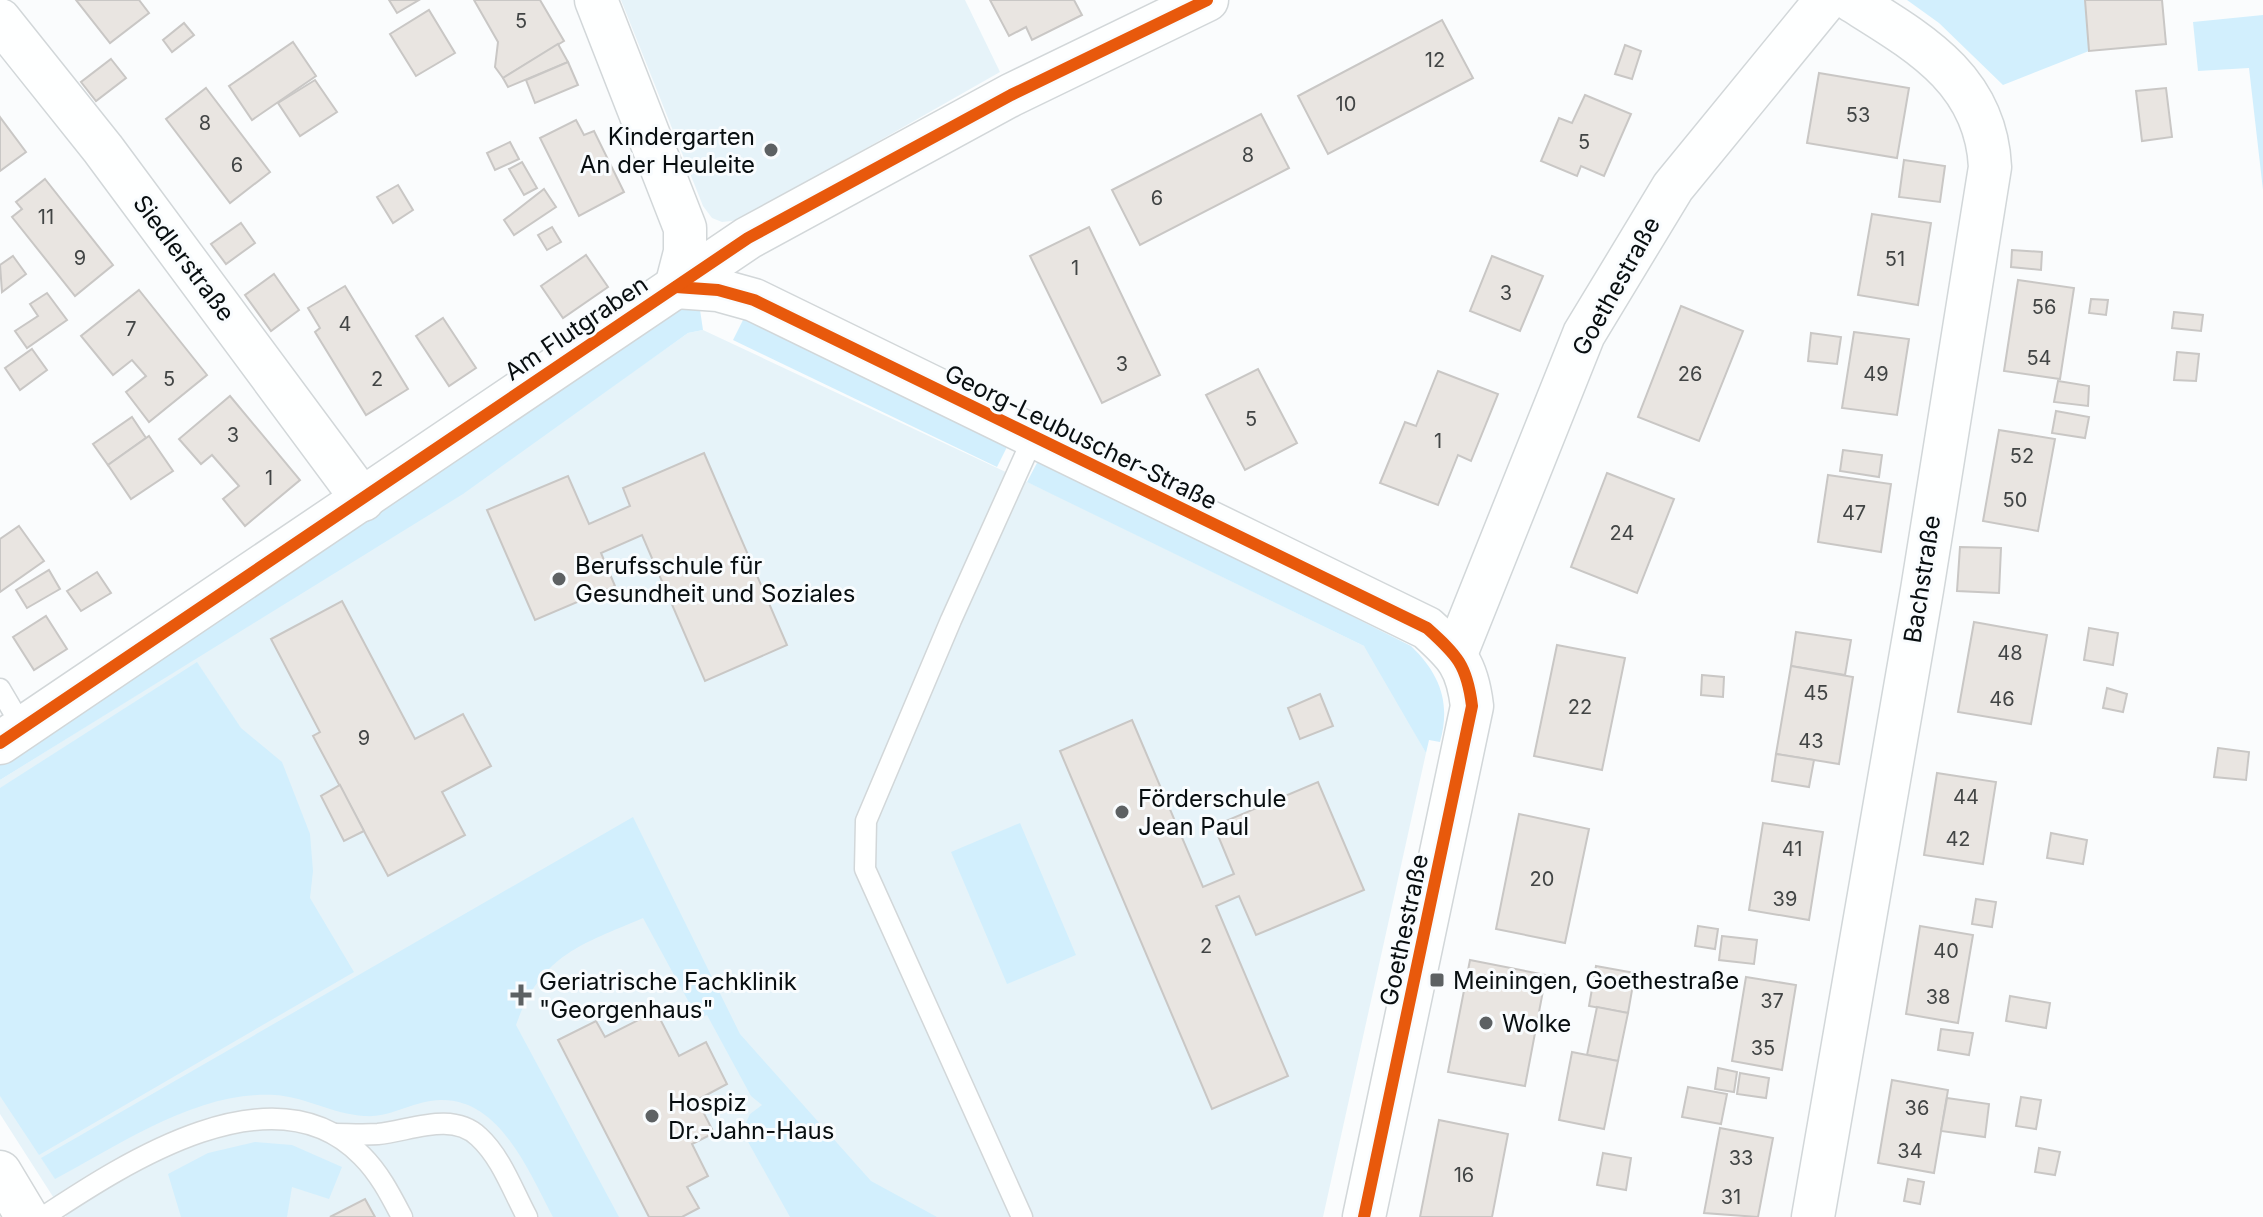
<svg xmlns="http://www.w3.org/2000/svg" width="2263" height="1217" font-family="Inter,sans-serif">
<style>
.built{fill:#e6f3f9}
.green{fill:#d2effd}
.building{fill:#e9e5e1;stroke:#c9c7c5;stroke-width:2}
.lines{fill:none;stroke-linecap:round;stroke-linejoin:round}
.service-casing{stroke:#d2d7d9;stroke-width:23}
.minor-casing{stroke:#d2d7d9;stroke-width:45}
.service{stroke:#feffff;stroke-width:20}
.minor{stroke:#feffff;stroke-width:42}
.cycleway-casing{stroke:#f9fcfe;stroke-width:17}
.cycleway{stroke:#e8590c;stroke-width:12}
.poi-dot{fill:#5d6163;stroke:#f9fcfe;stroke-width:3}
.labels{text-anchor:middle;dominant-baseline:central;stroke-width:6;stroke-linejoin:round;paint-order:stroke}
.number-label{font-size:20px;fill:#424545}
.poi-label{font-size:24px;fill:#080e10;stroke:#f9fcfe;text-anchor:start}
.street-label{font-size:24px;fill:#080e10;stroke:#f9fcfe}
</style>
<rect width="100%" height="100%" fill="#fafcfd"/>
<g class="built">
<path d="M621,0H965L1000,72L740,220L722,222L712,218L703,206Z"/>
<path d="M703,330L1055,495L1364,646L1372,655L1426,753L1323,1217H66L0,1114V780L460,494L688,333Z"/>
</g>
<g class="green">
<path d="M1907,0H2085L2089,51L2003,85L1939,23Z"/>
<path d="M2263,15V190L2249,68L2198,71L2193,22Z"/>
<path d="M699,303L703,330L688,333L463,494L0,780V758L665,311Z"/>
<path d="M745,316L1008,445L997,467L733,340Z"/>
<path d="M1039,459L1411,646C1440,674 1451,703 1440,742L1429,740L1426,753L1364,646L1027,482Z"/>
<path d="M197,662L241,728L282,762L310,834L313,871L310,898L354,972L39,1155L0,1096V788Z"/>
<path d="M633,817L740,1034L871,1181L937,1217H790L742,1131L750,1114L762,1105L751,1096L707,1015L698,1019L643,918C580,945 541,955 516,1025L619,1217H553C529,1173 501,1099 441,1100C415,1100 391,1118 364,1116C333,1114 305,1097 275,1095C196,1091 122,1144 55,1179L41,1158Z"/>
<path d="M1020,823L1076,955L1007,984L951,852Z"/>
<path d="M255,1142L292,1145L342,1167L329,1199L292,1187L287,1217H181L168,1174L208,1153Z"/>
</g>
<g class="building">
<path d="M76,0H139L149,13L110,43Z"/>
<path d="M389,0H419L397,13Z"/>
<path d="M474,0H540L564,41L503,78L495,67L498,42Z"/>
<path d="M990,0H1074L1082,15L1032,40L1026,27L1009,36Z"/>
<path d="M2085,0H2162L2166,44L2089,51Z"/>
<path d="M429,10L455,53L416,76L390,34Z"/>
<path d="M1442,20L1473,78L1328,154L1298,96Z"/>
<path d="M184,23L194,35L172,52L163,40Z"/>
<path d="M293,42L316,76L252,120L229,86Z"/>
<path d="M558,44L568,62L508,87L503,78Z"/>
<path d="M1625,45L1641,51L1632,79L1615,74Z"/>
<path d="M111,59L126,78L96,101L81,82Z"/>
<path d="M568,62L578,85L535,103L526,80Z"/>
<path d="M1819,73L1909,88L1897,158L1807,143Z"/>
<path d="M315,80L337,112L300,136L278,103Z"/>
<path d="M206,88L270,172L230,203L166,119Z"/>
<path d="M2166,88L2172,137L2142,141L2136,91Z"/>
<path d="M1585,95L1631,114L1604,176L1581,166L1577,176L1541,161L1559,118L1572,123Z"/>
<path d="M1261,114L1289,168L1140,245L1112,190Z"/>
<path d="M0,117L26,152L0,171Z"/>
<path d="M576,120L584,135L594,131L624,192L579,216L540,138Z"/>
<path d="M510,142L519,159L495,170L487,153Z"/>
<path d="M1904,160L1945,166L1940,202L1899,197Z"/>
<path d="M522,162L537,188L524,195L509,169Z"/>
<path d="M45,179L113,265L75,296L12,217L22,209L16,202Z"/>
<path d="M398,185L413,210L393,223L377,197Z"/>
<path d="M544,189L556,207L514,235L504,220Z"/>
<path d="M1872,214L1931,223L1918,305L1858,295Z"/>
<path d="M241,223L255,243L226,264L211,244Z"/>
<path d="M552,227L561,242L547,250L538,235Z"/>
<path d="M1089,227L1160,375L1102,403L1030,256Z"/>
<path d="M2012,250L2042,252L2041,270L2011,267Z"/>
<path d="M586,255L608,287L563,318L541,286Z"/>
<path d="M13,256L26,274L2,292L0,265Z"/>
<path d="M1492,256L1543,276L1520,331L1470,311Z"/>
<path d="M274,274L299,310L271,331L245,295Z"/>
<path d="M2018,280L2074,288L2060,379L2004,371Z"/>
<path d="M345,286L408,389L366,415L315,332L320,328L308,308Z"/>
<path d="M139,290L207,375L149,422L126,392L146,376L132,360L113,375L81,336Z"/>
<path d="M47,293L67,320L27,348L15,331L38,316L30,304Z"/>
<path d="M2091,299L2108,300L2106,315L2089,313Z"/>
<path d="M1681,306L1743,331L1699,441L1638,417Z"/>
<path d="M2174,312L2203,315L2201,331L2172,328Z"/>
<path d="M443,318L476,368L449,386L416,336Z"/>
<path d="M1854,332L1909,339L1897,415L1842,408Z"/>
<path d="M1811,333L1841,337L1837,364L1808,361Z"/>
<path d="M32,349L47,370L20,390L5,368Z"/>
<path d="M2177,352L2199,354L2196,381L2174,380Z"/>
<path d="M1258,369L1297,443L1245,470L1206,395Z"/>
<path d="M1438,371L1498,394L1471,461L1458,455L1438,505L1380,483L1405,422L1416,426Z"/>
<path d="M2058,381L2089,386L2088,406L2054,402Z"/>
<path d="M230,396L300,480L245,526L223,499L239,486L212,455L201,464L179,439Z"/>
<path d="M2056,411L2089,417L2085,438L2052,433Z"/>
<path d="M132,417L146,438L108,465L93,444Z"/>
<path d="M1999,430L2055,439L2038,531L1983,521Z"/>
<path d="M149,436L173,471L131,499L108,465Z"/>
<path d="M1843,450L1882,455L1879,477L1840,471Z"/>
<path d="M704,453L787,645L705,681L642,535L601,553L615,586L535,620L487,510L568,476L589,524L630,506L623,488Z"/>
<path d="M1607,473L1674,499L1637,593L1571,567Z"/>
<path d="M1828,475L1891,484L1881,552L1818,542Z"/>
<path d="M19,526L44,561L0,592V539Z"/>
<path d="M1960,547L2001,548L1999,593L1957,591Z"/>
<path d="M49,570L60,589L27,608L16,590Z"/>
<path d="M97,572L111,593L81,611L67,591Z"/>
<path d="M342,601L415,739L463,714L491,766L442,792L465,835L388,876L313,736L320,732L271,639Z"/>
<path d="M46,616L67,649L34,670L13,637Z"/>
<path d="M1974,622L2047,635L2031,724L1958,712Z"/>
<path d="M2089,628L2118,633L2113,665L2084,660Z"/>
<path d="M1796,632L1851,640L1845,675L1791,666Z"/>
<path d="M1557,645L1625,658L1602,770L1534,756Z"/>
<path d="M1791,666L1853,677L1839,764L1776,754Z"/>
<path d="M1702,675L1724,677L1723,697L1701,695Z"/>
<path d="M2107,688L2127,694L2123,712L2103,708Z"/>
<path d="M1320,694L1333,726L1300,739L1288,708Z"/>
<path d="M1132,720L1203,887L1234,874L1214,826L1318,782L1364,890L1256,935L1239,896L1216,906L1288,1076L1212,1109L1060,751Z"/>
<path d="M2218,748L2249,752L2246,780L2214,777Z"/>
<path d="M1776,754L1814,760L1809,787L1772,781Z"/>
<path d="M1937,773L1996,782L1983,864L1924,855Z"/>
<path d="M340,785L364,831L344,841L321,796Z"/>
<path d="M1519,814L1589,829L1565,943L1496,929Z"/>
<path d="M1763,823L1823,832L1809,920L1749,910Z"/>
<path d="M2051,833L2087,840L2083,864L2047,858Z"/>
<path d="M1976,899L1996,902L1992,927L1972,924Z"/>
<path d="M1698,926L1718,929L1715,949L1695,946Z"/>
<path d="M1920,926L1973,935L1958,1023L1906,1014Z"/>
<path d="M1722,936L1757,940L1754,964L1719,960Z"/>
<path d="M1470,960L1546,975L1525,1086L1448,1072Z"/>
<path d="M1596,966L1635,973L1628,1013L1589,1006Z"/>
<path d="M1746,977L1796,985L1782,1070L1732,1061Z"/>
<path d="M2010,996L2050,1003L2046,1028L2006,1021Z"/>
<path d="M1597,1007L1628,1013L1618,1061L1587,1055Z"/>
<path d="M656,1011L679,1056L706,1042L727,1084L697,1100L714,1133L692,1144L708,1176L687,1187L699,1208L682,1217H649L558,1040L596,1021L605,1037Z"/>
<path d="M1941,1029L1973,1033L1969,1055L1938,1050Z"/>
<path d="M1572,1052L1618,1061L1604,1129L1559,1120Z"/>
<path d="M1718,1068L1737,1072L1734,1092L1715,1089Z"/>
<path d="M1740,1073L1769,1078L1766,1098L1737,1094Z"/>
<path d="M1892,1080L1948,1090L1934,1173L1878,1163Z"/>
<path d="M1688,1087L1727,1094L1721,1124L1682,1117Z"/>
<path d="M2021,1097L2041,1100L2036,1129L2016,1126Z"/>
<path d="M1947,1098L1989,1104L1985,1137L1941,1131Z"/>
<path d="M1439,1120L1508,1134L1492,1217H1420Z"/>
<path d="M1720,1128L1773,1138L1758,1217L1704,1213Z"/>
<path d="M2039,1148L2060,1152L2055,1175L2035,1172Z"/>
<path d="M1603,1153L1631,1158L1626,1190L1597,1185Z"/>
<path d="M1908,1179L1924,1182L1920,1204L1904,1201Z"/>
<path d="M365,1199L375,1217H330Z"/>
</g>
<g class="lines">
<g class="service-casing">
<g id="service">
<path d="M0,689L23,728"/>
<path d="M334,1134C348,1134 363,1135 378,1134C410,1131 452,1111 479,1137C501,1157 513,1191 527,1217"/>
<path d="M43,1217C125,1163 274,1065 362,1156C380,1174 391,1196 402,1217"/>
<path d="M1022,1217L865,869L866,821L951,620L1033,438"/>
</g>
</g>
<g class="minor-casing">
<g id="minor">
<path d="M596,0L685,228V252L676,287"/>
<path d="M0,20L103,149L363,500"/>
<path d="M676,287L718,290L754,300L1427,628C1457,655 1467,665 1472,706L1364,1217"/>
<path d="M1456,654L1584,334L1673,187L1826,0"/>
<path d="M0,743L748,238L1011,95L1207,0"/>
<path d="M0,1172L27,1217"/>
<path d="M1813,1217L1922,590L1990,167C1986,79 1918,42 1851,0"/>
</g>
</g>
<use href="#service" class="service"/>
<use href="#minor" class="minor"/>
<g class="cycleway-casing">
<g id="cycleway">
<path d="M676,287L718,290L754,300L1427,628C1457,655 1467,665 1472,706L1364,1217"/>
<path d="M0,743L748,238L1011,95L1207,0"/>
</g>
</g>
<use href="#cycleway" class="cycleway"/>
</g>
<g class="poi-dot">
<circle cx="771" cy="150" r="8"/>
<circle cx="559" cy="579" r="8"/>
<circle cx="1122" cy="812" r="8"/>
<rect x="1429" y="972" width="16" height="16" rx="4"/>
<path d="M517 983h8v8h8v8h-8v8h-8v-8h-8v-8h8z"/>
<circle cx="1486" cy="1023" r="8"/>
<circle cx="652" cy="1116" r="8"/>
</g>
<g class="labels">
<g class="number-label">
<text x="521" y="21">5</text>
<text x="1435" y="60">12</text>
<text x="1346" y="104">10</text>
<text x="1858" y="115">53</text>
<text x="205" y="123">8</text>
<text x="1584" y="142">5</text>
<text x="1248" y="155">8</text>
<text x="237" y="165">6</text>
<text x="1157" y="198">6</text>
<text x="46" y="217">11</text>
<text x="80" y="258">9</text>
<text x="1895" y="259">51</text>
<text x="1075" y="268">1</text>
<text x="1506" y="293">3</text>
<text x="2044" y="307">56</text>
<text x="345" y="324">4</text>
<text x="131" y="329">7</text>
<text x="2039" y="358">54</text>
<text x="1122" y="364">3</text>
<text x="1690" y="374">26</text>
<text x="1876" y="374">49</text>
<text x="169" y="379">5</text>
<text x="377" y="379">2</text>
<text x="1251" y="419">5</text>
<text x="233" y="435">3</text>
<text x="1438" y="441">1</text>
<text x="2022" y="456">52</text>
<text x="269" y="478">1</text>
<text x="2015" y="500">50</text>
<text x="1854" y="513">47</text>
<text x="1622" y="533">24</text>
<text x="2010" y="653">48</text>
<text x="1816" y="693">45</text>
<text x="2002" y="699">46</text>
<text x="1580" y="707">22</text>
<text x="364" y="738">9</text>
<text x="1811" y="741">43</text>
<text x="1966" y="797">44</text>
<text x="1958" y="839">42</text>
<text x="1792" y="849">41</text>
<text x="1542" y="879">20</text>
<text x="1785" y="899">39</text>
<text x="1206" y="946">2</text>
<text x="1946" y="951">40</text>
<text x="1938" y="997">38</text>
<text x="1772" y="1001">37</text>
<text x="1763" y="1048">35</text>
<text x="1917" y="1108">36</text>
<text x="1910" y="1151">34</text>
<text x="1741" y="1158">33</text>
<text x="1464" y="1175">16</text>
<text x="1731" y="1197">31</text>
</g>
<g class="poi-label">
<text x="755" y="136" text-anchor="end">Kindergarten<tspan x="755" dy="28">An der Heuleite</tspan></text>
<text x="575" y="565">Berufsschule für<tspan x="575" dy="28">Gesundheit und Soziales</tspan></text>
<text x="1138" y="798">Förderschule<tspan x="1138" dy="28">Jean Paul</tspan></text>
<text x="1453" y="980">Meiningen, Goethestraße</text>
<text x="539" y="981">Geriatrische Fachklinik<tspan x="539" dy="28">"Georgenhaus"</tspan></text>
<text x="1502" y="1023">Wolke</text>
<text x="668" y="1102">Hospiz<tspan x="668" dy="28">Dr.-Jahn-Haus</tspan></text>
</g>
<g class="street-label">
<text transform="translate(184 258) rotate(53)">Siedlerstraße</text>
<text transform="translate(1616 286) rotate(-61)">Goethestraße</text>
<text transform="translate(576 328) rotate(-34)">Am Flutgraben</text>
<text transform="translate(1081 437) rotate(26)">Georg-Leubuscher-Straße</text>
<text transform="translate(1922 579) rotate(-81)">Bachstraße</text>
<text transform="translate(1404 930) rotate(-78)">Goethestraße</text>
</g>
</g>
</svg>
